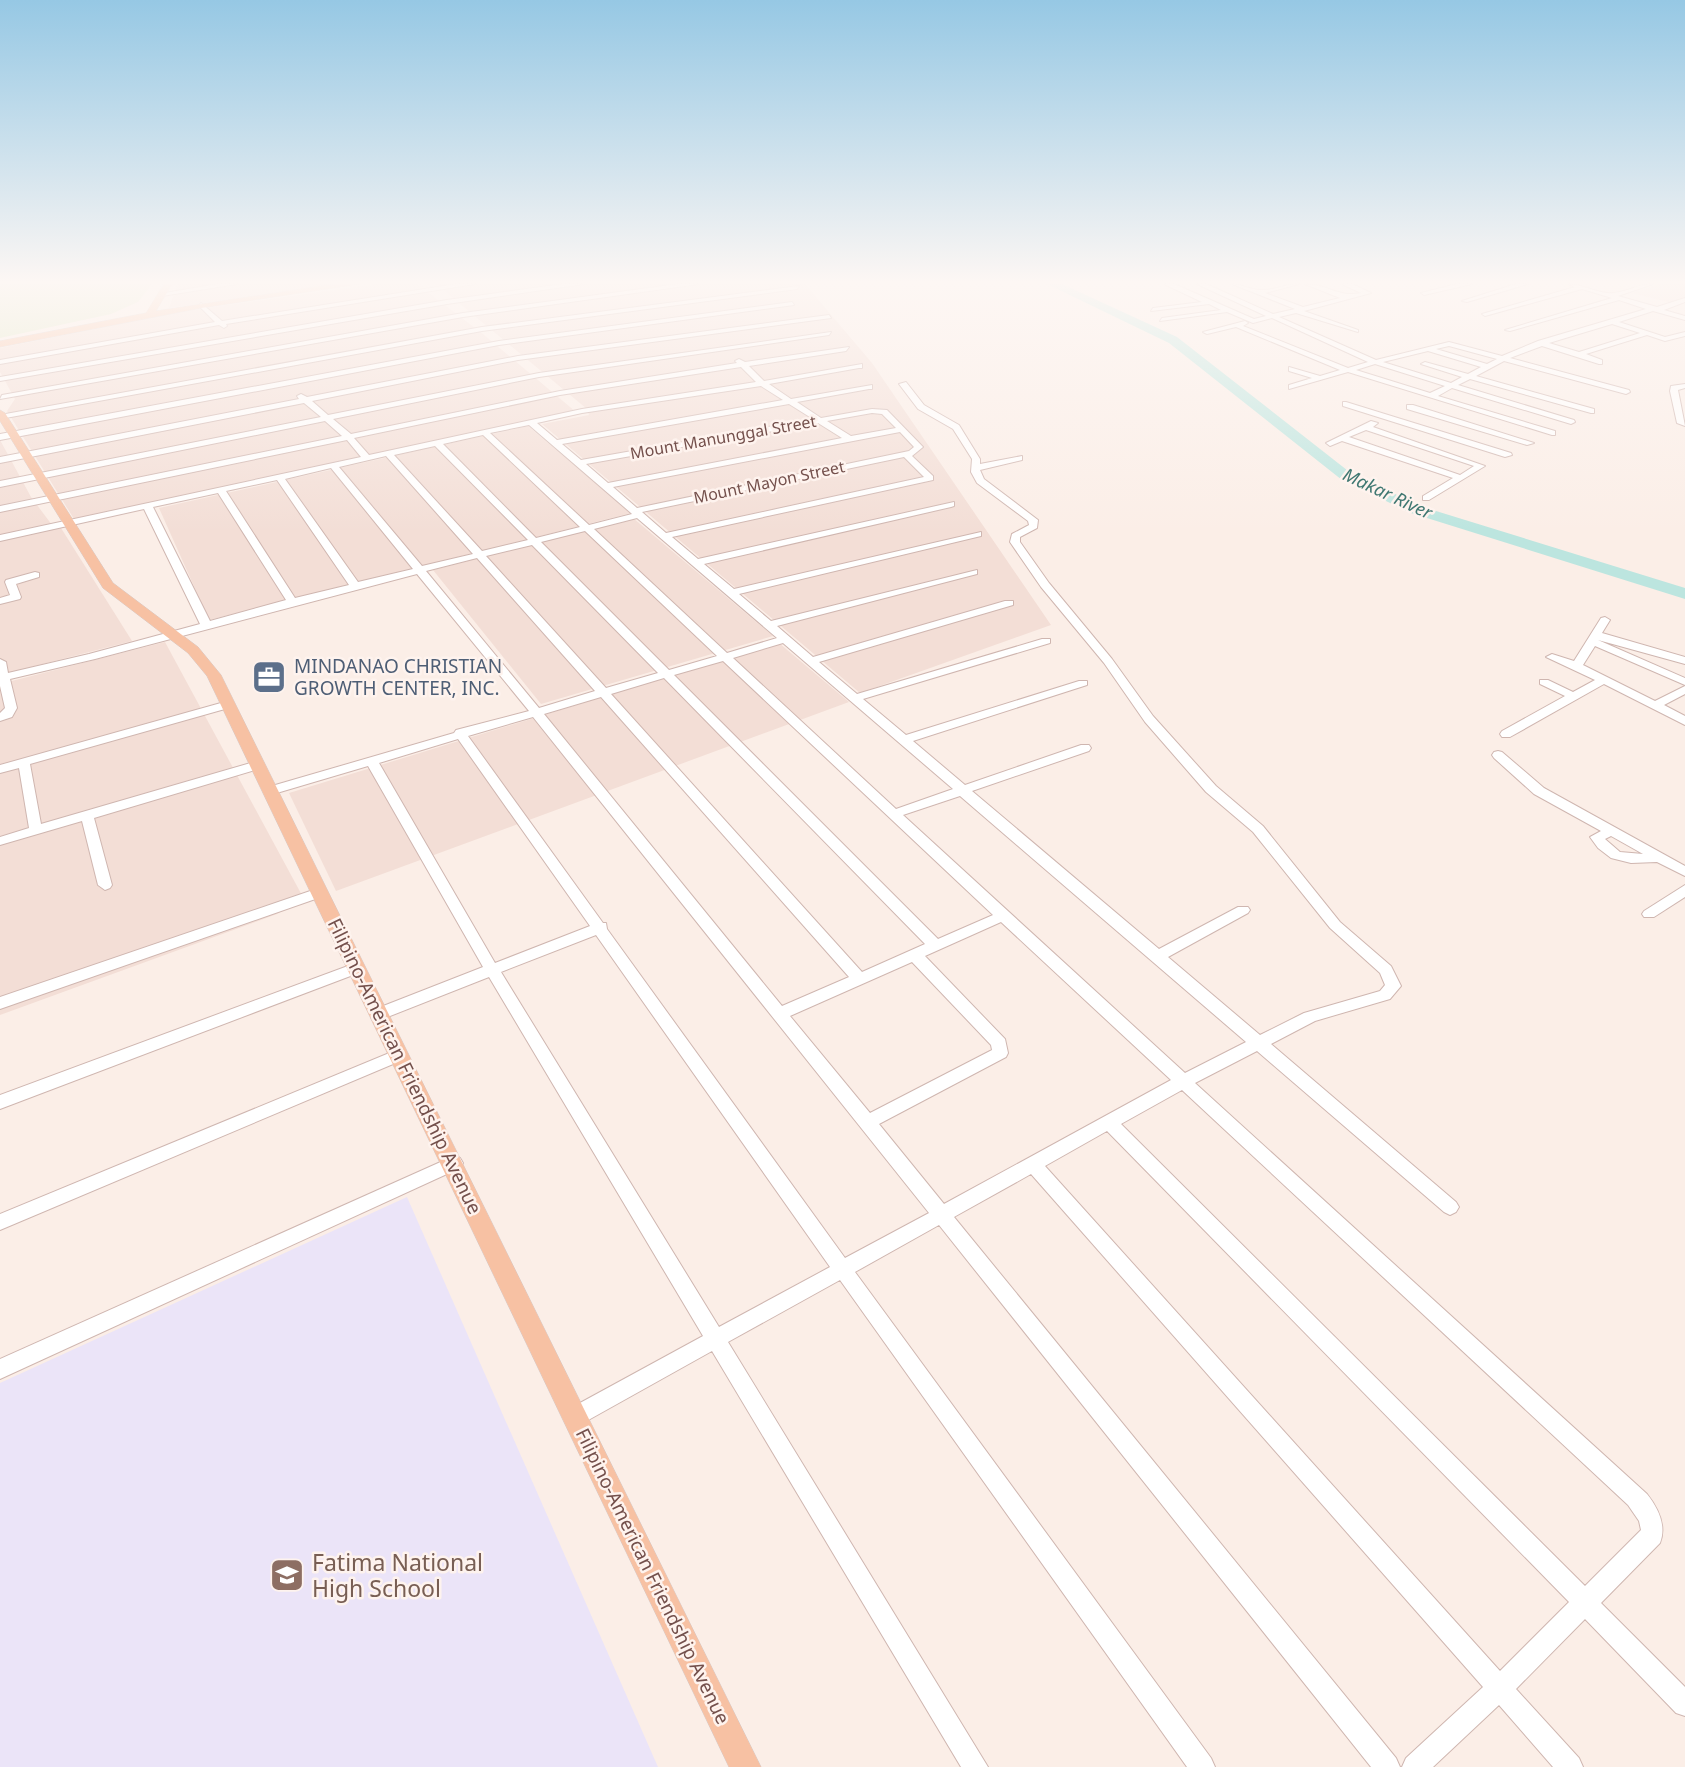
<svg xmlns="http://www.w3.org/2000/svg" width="1685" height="1767" font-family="'Noto Sans',sans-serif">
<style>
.residential{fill:#f3ded6}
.education{fill:#ebe4f8}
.green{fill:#dee9c6}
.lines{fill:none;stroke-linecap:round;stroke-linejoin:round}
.river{fill:#bce5df;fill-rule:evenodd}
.minor-casing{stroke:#cfb6b0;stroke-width:2}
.major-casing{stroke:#d5cac9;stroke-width:1}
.minor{fill:#fff;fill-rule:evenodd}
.major{fill:#f7c1a3;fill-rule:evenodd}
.labels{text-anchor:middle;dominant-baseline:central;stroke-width:5;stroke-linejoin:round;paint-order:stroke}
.far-street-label{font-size:16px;fill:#74504c;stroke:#fef3ee}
.far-water-label{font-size:18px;font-style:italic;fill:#407872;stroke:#fef3ee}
.service-label{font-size:19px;fill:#4e5e75;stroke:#fef3ee;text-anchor:start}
.street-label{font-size:19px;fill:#74504c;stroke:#fef3ee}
.near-education-label{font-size:23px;fill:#785e54;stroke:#fef3ee;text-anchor:start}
</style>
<rect width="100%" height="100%" fill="#fbeee7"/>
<g class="residential">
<path d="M178,284H345L169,308Z"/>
<path d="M377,284H417L483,334L576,412L74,519L7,411L15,399L0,372V348L184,311Z"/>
<path d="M436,284H805L872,363L1051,625L860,693L542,424L589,415L587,409Z"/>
<path d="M1659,284H1685V299L1672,303L1632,293Z"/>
<path d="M528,426L631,513L209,620L159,508Z"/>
<path d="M0,440L31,497L52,525L0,535Z"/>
<path d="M633,518L773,636L541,704L433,570Z"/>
<path d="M61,528L132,641L0,675V541Z"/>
<path d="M165,642L304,899L277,914L0,1015V684Z"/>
<path d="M779,643L849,702L336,891L289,793Z"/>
</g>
<path class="education" d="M407,1197L658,1767H0V1383Z"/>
<path class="green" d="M0,284H152L138,302L111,314L0,338Z"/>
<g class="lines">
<path class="river" d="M1047,284H1062L1177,337L1352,474L1423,507L1685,588V599L1411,513L1342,480L1169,343Z"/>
<g class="minor-casing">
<g id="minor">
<path d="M217,284H237L162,296L159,294Z"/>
<path d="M456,284H475L226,324L227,326L224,328L219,325L0,364V360L215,322L199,306L201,303L222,321Z"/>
<path d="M563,284H584L447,304L0,381V377L447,300Z"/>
<path d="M678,284H699L463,317L0,399L2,395L463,313Z"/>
<path d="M1164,284H1174L1254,319L1266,316L1197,284H1206L1273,314L1295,309L1232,284C1242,284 1250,290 1260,290C1272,291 1286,284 1299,284L1265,293L1303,307L1340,298L1305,284C1327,284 1339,298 1361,293L1342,284H1352L1371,293L1304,311L1358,330V332L1296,313L1279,317L1376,360L1449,342L1502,356L1538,341L1646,309L1619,300L1510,331L1505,330L1612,298L1582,289L1485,316L1482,314L1575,287L1568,284C1583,284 1600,295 1613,293C1627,292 1638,284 1653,284L1618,296L1657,307L1685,298V302L1664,310L1685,316V320L1653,311L1619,322L1665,337L1685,332V336L1665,341L1647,335L1586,354L1602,360V364H1599L1542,346L1510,358L1629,390L1630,392L1626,394L1504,361L1476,376L1594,409V413H1591L1470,379L1458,385L1574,420L1575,422L1571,424L1452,388L1438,396L1555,431V435H1552L1348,372L1289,389V385L1312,378L1289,371V367L1320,376L1340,370L1236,327L1207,334L1203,332L1245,321L1248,323L1243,326L1348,368L1368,362L1272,318L1253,323L1227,312L1160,321L1162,318L1221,310L1209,304L1151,311L1153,308L1202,302ZM1612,324L1640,333L1579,352L1549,343ZM1449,346L1497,359L1487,364L1436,349ZM1428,351L1481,367L1468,374L1425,362L1421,364L1462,377L1451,383L1383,362ZM1375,364L1445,386L1430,393L1356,370Z"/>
<path d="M1457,284H1472L1424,295L1421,293Z"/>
<path d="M1516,284H1528L1467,302L1462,301Z"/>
<path d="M799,286L797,289L482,331L0,419V415L482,327Z"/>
<path d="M792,302L794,305L499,345L0,440V434L499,341Z"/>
<path d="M829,315L831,318L518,360L312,401L328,415L539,373L831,332L829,335L539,377L333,419L351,434L560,391L737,363L735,361L739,359L745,362L849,347L846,351L749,366L764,381L862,364V368H859L769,384L791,399L872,385V389H869L797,402L821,418L872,409L887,410L923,447L912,456L933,476V480L672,537L698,559L954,502V506L951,507L704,564L734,589L981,532V536L739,594L771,621L977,570V574L777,626L813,657L1005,601H1013V605L819,662L857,694L1042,639H1050V643L863,699L906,735L1079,681H1087V685L913,741L965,785L1081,745H1089L1091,748L1089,751L972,791L1159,949L1238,907H1248L1250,910L1248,913L1168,957L1260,1035L1304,1013L1380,991L1385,985L1380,973L1330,928L1253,832L1206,792L1145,722L1104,663L1041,587L1010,542L1012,534L1029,525L1028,521L977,483L971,472L972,459L953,429L918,409L899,384L906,382L924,405L959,425L980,459V464L1022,456V460L980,470L984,479L1038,520L1037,528L1020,537V542L1049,583L1112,659L1153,716L1216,786L1263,826L1340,922L1391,966L1401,986L1390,999L1315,1021L1271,1044L1456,1202L1459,1207L1456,1212L1450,1215L1444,1212L1257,1051L1195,1083L1647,1494C1658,1508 1667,1525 1660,1543L1601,1603L1685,1687V1716L1676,1713L1585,1619L1516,1689L1579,1758L1583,1767H1553L1499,1705L1433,1767H1402L1406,1758L1483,1687L1031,1174L954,1217L1396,1758L1400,1767H1371L939,1225L855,1272L1211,1758L1215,1767H1187L840,1280L728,1342L988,1767H961L712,1351L583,1423L576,1426L569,1423L566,1416L569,1409L703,1336L489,977L385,1018H373L371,1014L373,1010L483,967L368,766L270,795L264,791L265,788L454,733L456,730L529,711L417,574L95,659L10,679L17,708L12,717L0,721V713L5,708L0,686V659L6,662L8,673L89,654L200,624L144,509L0,541V535L361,457L347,440L0,512V506L342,436L325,421L0,487V481L321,417L304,403L0,463V457L299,399L297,396L301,394L307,397L518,356ZM741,367L756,382L582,409L369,455L354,438L560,395ZM761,386L783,400L557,440L537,423L582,413ZM789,404L813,419L581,460L562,444ZM872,413L882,414L896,428L851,436L827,421ZM818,423L842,438L608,483L586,464ZM529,425L631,513L632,514L589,525L490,433ZM900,432L914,447L909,451L637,508L613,487ZM483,435L580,527L536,538L443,444ZM435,446L528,540L482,551L394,455ZM386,456L473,554L422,566L339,467ZM904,457L924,477L666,533L642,512ZM331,468L413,569L358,582L285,479ZM277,480L349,585L295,598L226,491ZM218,493L286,600L210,621L153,507ZM637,518L777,638L727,653L594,529ZM585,531L717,656L669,670L541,542ZM532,545L658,673L606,688L486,556ZM477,558L595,691L539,708L426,571ZM783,643L953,789L896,809L733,658ZM723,661L993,915L938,939L674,675ZM664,678L925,944L862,972L611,694ZM601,697L849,977L782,1006L544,714ZM533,717L929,1213L845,1258L607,929L606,923H603L468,736ZM458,739L590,926L495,963L379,763ZM960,796L1246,1042L1185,1073L903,815ZM1001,922L1171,1080L944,1204L879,1124L1006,1057L1008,1053L1005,1039L925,956ZM596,935L830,1267L719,1327L501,972ZM912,962L991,1045L992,1050L870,1113L790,1016ZM1182,1090L1628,1505L1639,1521L1641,1530L1585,1586L1121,1124ZM1107,1131L1569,1602L1500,1671L1045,1166Z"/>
<path d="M1685,384V388L1678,390L1685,426L1677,423L1670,391L1671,386Z"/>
<path d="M1346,402L1511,453L1512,455L1505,457L1343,406V402Z"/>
<path d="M1407,405H1413L1534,443L1527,445L1407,409Z"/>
<path d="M1371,421L1378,423L1373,427L1485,466L1429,500H1423V496L1453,478L1342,441L1330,446L1326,443ZM1366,430L1474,466L1460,475L1349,437Z"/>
<path d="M35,572L39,573V577L16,584L21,597L20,599L0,604V598L10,595L5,582L6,580Z"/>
<path d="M1605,617L1610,620L1602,633L1685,657V664L1598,640L1685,678V685L1595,646L1583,665L1655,701L1685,686V694L1664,705L1685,716V725L1604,684L1510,737H1502L1500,734L1502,731L1565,696L1540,684V680H1548L1573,692L1595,680L1546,657L1552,654L1574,661L1601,618Z"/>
<path d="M228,701L234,705L232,707L30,764L41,824L254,762H262L264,765L262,768L94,818L112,885L110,888L105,890L98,885L82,821L0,845V837L29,828L19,768L0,773V765Z"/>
<path d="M1498,751L1502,752L1544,788L1685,866V876L1657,862L1631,863L1611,858L1598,848L1590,837L1601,831L1534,794L1494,758L1492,755L1494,752ZM1611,836L1643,854L1620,852L1605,839Z"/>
<path d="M1685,885V897L1654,917H1644L1642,914L1644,911Z"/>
<path d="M319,888L324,890L326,893L324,896L0,1009V997Z"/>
<path d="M356,963L361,964L364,968L361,972L0,1109V1095Z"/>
<path d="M399,1049L405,1051L407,1055L405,1059L0,1230V1214Z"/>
<path d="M454,1156L460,1158L463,1163L460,1168L0,1379V1359Z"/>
</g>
</g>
<g class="major-casing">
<g id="major">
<path d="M164,284H172L156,311L334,284H359L201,308L0,347V341L146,313Z"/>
<path d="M0,410L5,413L113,583L198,647L221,675L761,1767H729L207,676L188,653L103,588L0,421Z"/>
</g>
</g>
<use href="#minor" class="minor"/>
<use href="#major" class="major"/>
</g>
<linearGradient id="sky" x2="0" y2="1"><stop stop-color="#96c8e4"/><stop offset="0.53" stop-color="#fdf7f4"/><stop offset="1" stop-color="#fdf7f4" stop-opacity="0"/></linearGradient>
<rect width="1685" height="532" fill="url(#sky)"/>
<defs>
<g id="office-square" transform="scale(1.75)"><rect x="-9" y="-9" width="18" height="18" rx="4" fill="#5c6f8a" stroke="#fef3ee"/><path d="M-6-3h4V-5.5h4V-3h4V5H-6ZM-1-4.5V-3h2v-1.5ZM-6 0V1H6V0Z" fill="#fff"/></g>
<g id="school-square" transform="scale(1.75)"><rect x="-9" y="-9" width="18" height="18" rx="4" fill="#8d6e63" stroke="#fef3ee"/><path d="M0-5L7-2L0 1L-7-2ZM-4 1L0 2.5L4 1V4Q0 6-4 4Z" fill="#fff"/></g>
</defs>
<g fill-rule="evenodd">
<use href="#office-square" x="269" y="677"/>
<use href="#school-square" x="287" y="1575"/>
</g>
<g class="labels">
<g class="far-street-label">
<text transform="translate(723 437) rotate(-10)">Mount Manunggal Street</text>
<text transform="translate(769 482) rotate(-12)">Mount Mayon Street</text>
</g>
<g class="far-water-label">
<text transform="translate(1388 493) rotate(25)">Makar River</text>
</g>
<g class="service-label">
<text x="294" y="666">MINDANAO CHRISTIAN<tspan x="294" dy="22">GROWTH CENTER, INC.</tspan></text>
</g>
<g class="street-label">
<text transform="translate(405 1066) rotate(64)">Filipino-American Friendship Avenue</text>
<text transform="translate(653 1576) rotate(64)">Filipino-American Friendship Avenue</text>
</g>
<g class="near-education-label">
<text x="312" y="1562">Fatima National<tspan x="312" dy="26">High School</tspan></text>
</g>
</g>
</svg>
